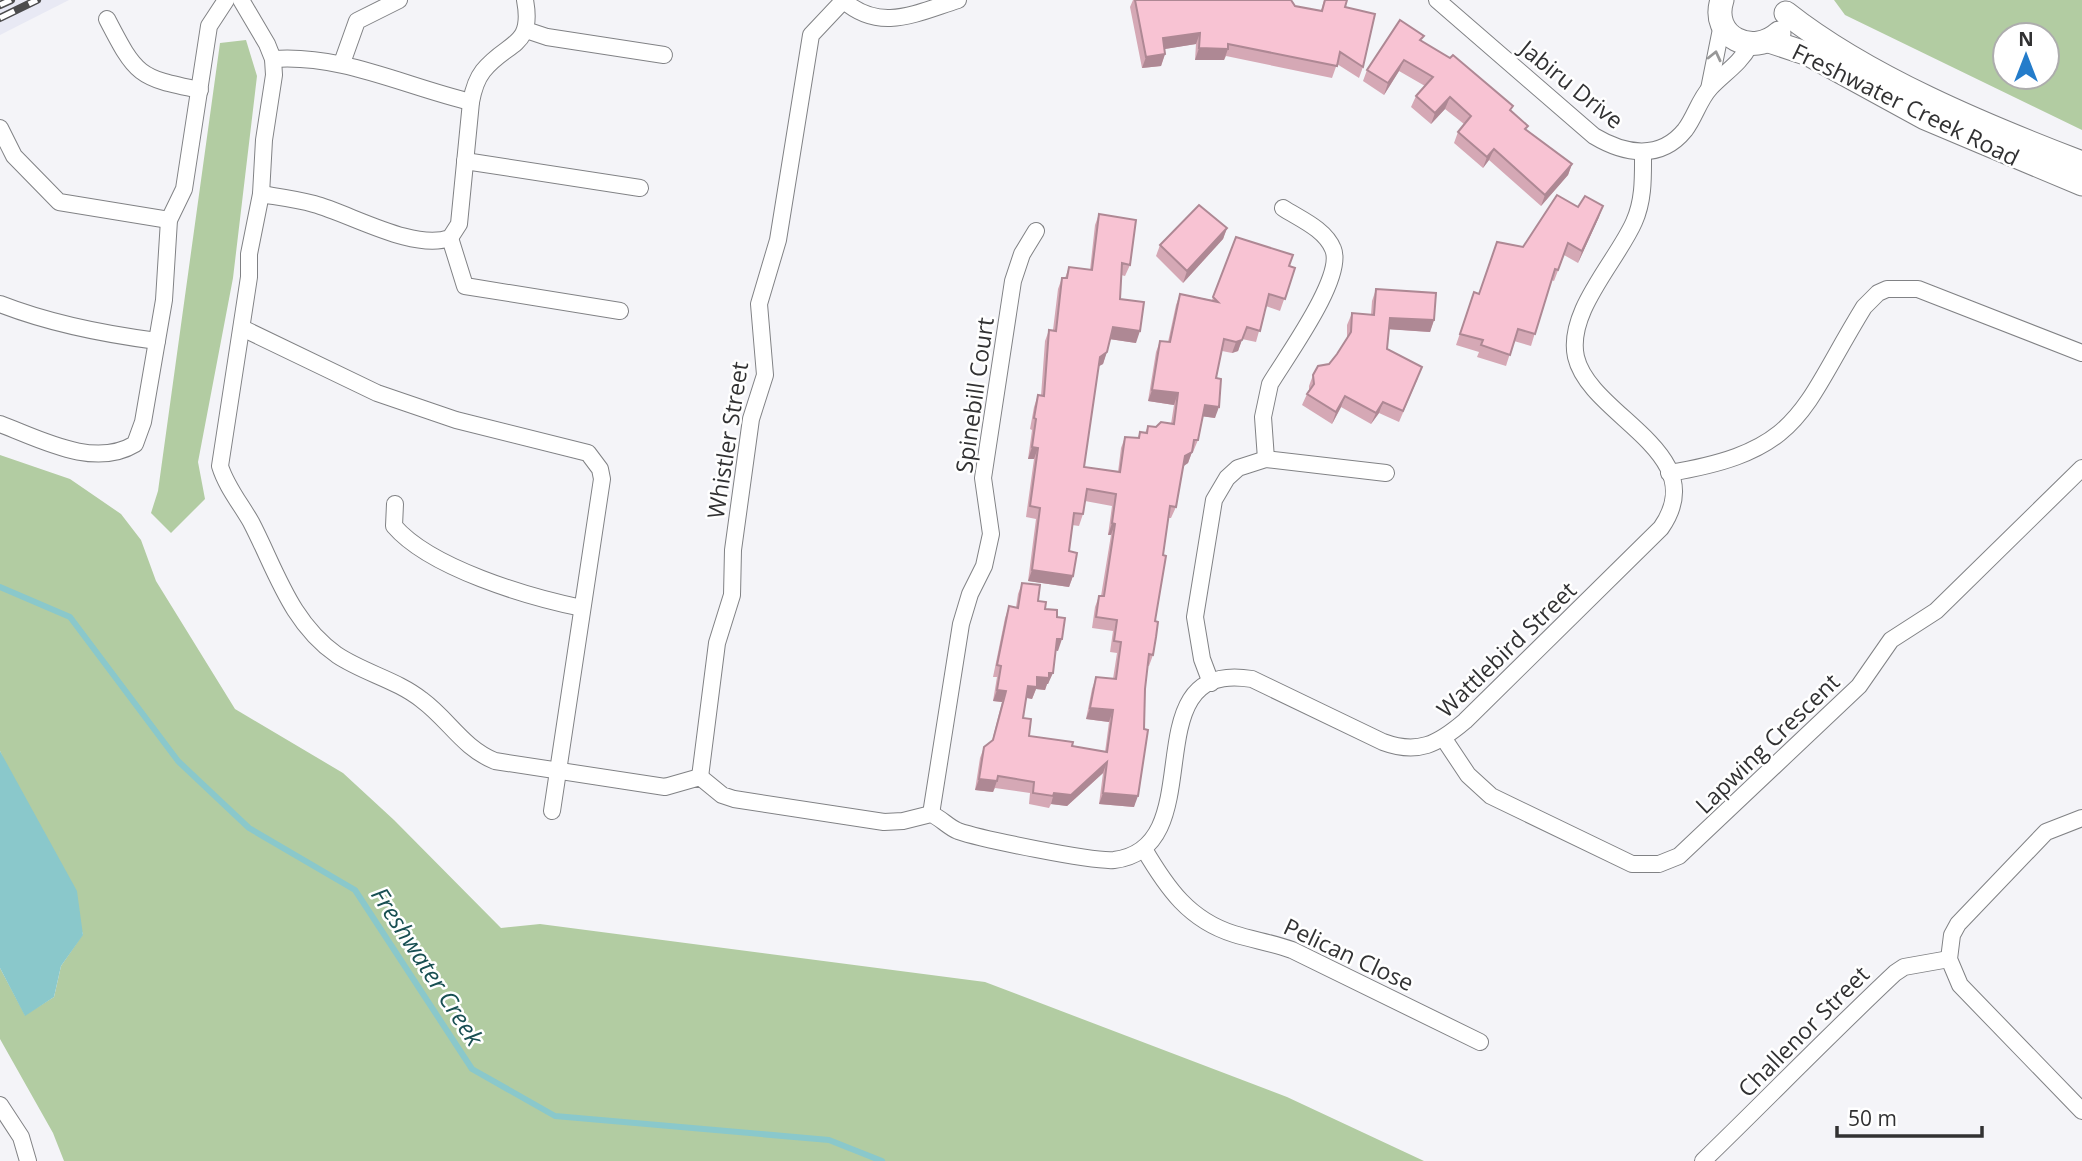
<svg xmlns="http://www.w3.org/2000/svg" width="2082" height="1161" font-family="'Open Sans',sans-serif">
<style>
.built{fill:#e8e9f4}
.green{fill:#b2cca2;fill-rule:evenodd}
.water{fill:#8ac8cb}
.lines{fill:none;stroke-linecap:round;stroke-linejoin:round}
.stream{stroke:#8ac8cb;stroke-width:6}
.minor-casing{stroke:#818285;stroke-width:18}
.secondary-casing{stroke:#818285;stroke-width:25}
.minor{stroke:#fff;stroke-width:16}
.secondary{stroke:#fff;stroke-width:23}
.rail-casing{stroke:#4c4c4d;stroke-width:8}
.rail{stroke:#fff;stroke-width:5;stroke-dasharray:16;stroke-linecap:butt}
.wall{fill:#d5a8b5}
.shaded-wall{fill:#ae8894}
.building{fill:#f8c3d3;stroke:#ae8894;stroke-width:2}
.oneway{stroke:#989898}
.labels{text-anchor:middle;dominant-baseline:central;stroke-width:5;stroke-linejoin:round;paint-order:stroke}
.street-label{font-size:23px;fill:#313132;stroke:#fff}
.water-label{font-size:24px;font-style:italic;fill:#184f52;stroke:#fff}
</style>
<rect width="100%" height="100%" fill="#f4f4f8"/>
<path class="built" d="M0,0H69L0,35Z"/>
<g class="green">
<path d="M1834,0H2082V130L1845,15ZM2005,35H2047V77H2005Z"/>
<path d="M246,40L257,76L233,278L198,462L205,499L171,533L151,513L158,491L220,43Z"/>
<path d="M0,455L70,479L121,514L141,540L156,581L235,709L343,773L394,820L501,928L540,924L985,982L1287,1097L1424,1161H64L53,1133L0,1039V968L25,1015L54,997L61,966L83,934L0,751Z"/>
</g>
<path class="water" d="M0,751L77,891L83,935L61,966L54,997L25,1016L0,968Z"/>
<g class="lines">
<path class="stream" d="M0,587L70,617L178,761L249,828L355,890L472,1069L555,1116L829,1140L882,1161"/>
<g class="minor-casing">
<g id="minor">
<path d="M241,0L267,44L273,59L274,75L264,140L261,194L249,254V277L220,466C226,486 240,503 251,522C276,570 290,622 337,655C364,673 397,680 422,700C449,720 463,748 495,761L665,787L700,777L722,795L734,799L884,822L903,821L931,814C941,818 948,827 958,831C981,839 1093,862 1114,860C1216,848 1128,658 1252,679L1383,742C1418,755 1438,744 1465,721L1661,528C1714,452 1590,417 1576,357C1566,312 1617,261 1634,222C1644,200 1643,176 1643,153"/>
<path d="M843,0C880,33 916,13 958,0"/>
<path d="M1437,0L1594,136C1624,154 1660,161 1685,130C1695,117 1699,100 1710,88C1724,73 1740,64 1750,45"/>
<path d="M107,19C136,75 138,78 200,90"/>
<path d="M526,30L547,37L664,55"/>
<path d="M273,59C342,54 404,86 471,102"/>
<path d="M342,63L357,21L399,0"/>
<path d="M1709,89L1722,24"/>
<path d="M0,128L14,156L59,202L169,220"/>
<path d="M465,161L640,188"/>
<path d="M261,194C279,197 297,199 314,204C351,214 413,251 450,238L459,224L471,102C473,91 476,80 483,71C507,41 534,48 525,0"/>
<path d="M450,238L465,286L620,311"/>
<path d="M0,304C51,324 103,334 157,341"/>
<path d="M242,328L377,393L456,420L588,453L600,469L602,479L552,811"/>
<path d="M0,424C40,439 94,469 135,444L143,422L164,300L169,220L184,189L209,26L226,0"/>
<path d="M1266,459L1263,417L1270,384C1286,357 1345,277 1333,249C1325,229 1300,219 1283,208"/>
<path d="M1669,473C1803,451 1800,411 1864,307L1878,293L1887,289H1918L2082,353"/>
<path d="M395,504L394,526C430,568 528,597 582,608"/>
<path d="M1211,683L1202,659L1195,617L1214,500L1227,478L1238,468L1266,459L1386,473"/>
<path d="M1444,739L1468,775L1491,796L1632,864H1659L1679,856L1859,686L1891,640L1936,611L2082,468"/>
<path d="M700,777L717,643L732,595L733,550L751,419L765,375L759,304L778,240L811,35L843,1"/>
<path d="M931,814L961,624L970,594L984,566L991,534L983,478L1013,281L1022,254L1036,231"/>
<path d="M2082,818L2046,832L1958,924L1952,935L1949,959L1960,985L2082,1111"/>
<path d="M1144,849C1167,888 1189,920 1234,934C1253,940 1273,943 1292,950L1480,1042"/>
<path d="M0,1105L21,1137L28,1161"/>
<path d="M1703,1161C1768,1098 1829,1035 1895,973L1904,967L1949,959"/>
</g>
</g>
<g class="secondary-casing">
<g id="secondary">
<path d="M1722,0C1710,37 1753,57 1779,33"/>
<path d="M1786,13C1867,77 1985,126 2082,163"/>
<path d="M1769,41L1808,54L1925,118L2082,184"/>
</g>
</g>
<use href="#minor" class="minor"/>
<use href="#secondary" class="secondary"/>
<g class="rail-casing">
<g id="rail">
<path d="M0,5L11,0"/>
<path d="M0,18L37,0"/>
</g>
</g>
<use href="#rail" class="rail"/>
</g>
<g class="wall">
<path d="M1133,0H1291L1295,6L1321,11L1324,0H1347L1345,7L1363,67L1359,78L1337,64L1332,78L1226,56L1224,60H1195L1196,44L1164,49L1165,54L1161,66L1142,68L1130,7Z"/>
<path d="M1421,41L1512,111L1526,130L1572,164L1568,175L1541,206L1489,160L1483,168L1454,143L1458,132L1464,124L1445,109L1431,124L1411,107L1416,96L1425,86L1399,71L1384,95L1363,81L1367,70Z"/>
<path d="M1099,214L1130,265L1125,276L1121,275L1120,299L1136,343L1110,339L1103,364L1098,366L1084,467L1118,472L1121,448L1125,437L1138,438L1140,432L1145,433L1148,426L1156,427L1171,424L1174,405L1148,401L1156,352L1160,341L1168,342L1176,305L1180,294L1212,300L1236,237L1295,268L1280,311L1266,306L1256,342L1242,339L1238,351L1232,353L1222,351L1216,378L1215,418L1202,416L1198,440L1193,452H1192L1188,463L1183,466L1176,507L1171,518H1168L1155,621L1153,655L1149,666H1147L1134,807L1099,804L1103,773L1067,806L1051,804L1049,808L1029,804L1030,793L995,788L993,792L975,790L980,758L984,747L992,741L1002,702L993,701L997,677H993L1005,618L1009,606L1016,607L1018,594L1022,583L1038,601L1045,609L1057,617L1058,651L1056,650L1048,684H1047L1045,690L1036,689L1032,699L1026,698L1023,718L1029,736L1072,746L1105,752L1109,722L1086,719L1092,689L1096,677L1113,679L1117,653L1110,652L1113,631L1092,628L1095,607L1099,596H1101L1111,535H1108L1112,506L1085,501L1083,514L1079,526L1072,525L1069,551L1073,576L1069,587L1028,581L1036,519L1026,517L1034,459H1028L1032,430L1030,429L1034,407L1038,395L1041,396L1045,341L1049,330H1053L1058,289L1062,278H1065L1069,267L1090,270L1095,225Z"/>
<path d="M1599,217L1578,263L1564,255L1554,281L1551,280L1531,346L1514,341L1506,366L1477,357L1479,352L1456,345L1474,292L1479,294L1523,247Z"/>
<path d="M1227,228L1223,239L1183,283L1156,256L1160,245Z"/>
<path d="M1376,289L1434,320L1430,332L1389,329L1387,349L1418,378L1399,422L1379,413L1371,424L1341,407L1332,424L1302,405L1307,394L1309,390V386L1313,375L1329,364L1337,354L1347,339V325L1352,313L1371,315L1372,301Z"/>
</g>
<g class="shaded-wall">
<path d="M1200,33L1196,44L1159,50L1163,38Z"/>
<path d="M1199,48L1228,49L1224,60H1195Z"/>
<path d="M1165,54L1161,66L1142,68L1146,57Z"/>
<path d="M1404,60L1399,71L1384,95L1388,83Z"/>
<path d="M1450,97L1445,109L1431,124L1435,113Z"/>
<path d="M1494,149L1489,160L1483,168L1487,157Z"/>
<path d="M1572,164L1568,175L1541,206L1545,195Z"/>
<path d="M1603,206L1599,217L1578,263L1582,251Z"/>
<path d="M1227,228L1223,239L1183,283L1187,271Z"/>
<path d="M1390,318L1434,320L1430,332L1385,329Z"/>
<path d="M1113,327L1140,331L1136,343L1109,339Z"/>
<path d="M1242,340L1238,351L1232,353L1236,342Z"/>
<path d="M1107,352L1103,364L1096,368L1100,357Z"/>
<path d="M1152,390L1178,393L1174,405L1148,401Z"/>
<path d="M1345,396L1341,407L1332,424L1336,412Z"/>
<path d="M1383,402L1379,413L1371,424L1376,413Z"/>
<path d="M1205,405L1219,407L1215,418L1200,416Z"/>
<path d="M1032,447L1038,448L1034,459H1028Z"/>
<path d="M1192,452L1188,463L1181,468L1185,456Z"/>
<path d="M1112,523L1115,524L1111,535H1108Z"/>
<path d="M1032,570L1073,576L1069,587L1028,581Z"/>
<path d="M1057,639H1062L1058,651L1053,650Z"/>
<path d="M1049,673H1053L1048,684H1047L1045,690L1036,689L1032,699L1024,697L1028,686L1037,677Z"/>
<path d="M997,690L1006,691L1002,702L993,701Z"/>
<path d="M1090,708L1113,710L1109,722L1086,719Z"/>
<path d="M1107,762L1103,773L1067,806L1051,804L1054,793Z"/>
<path d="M979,779L997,781L993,792L975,790Z"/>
<path d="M1103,793L1138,796L1134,807L1099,804Z"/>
</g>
<g class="building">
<path d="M1135,0H1291L1295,6L1322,11L1325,0H1347L1345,7L1375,14L1363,67L1340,52L1337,66L1228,44V49L1199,48L1200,33L1163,38L1165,54L1146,57Z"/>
<path d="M1400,20L1424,36L1420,40L1450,58L1453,55L1513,106L1510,110L1528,126L1525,129L1572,164L1545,195L1494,149L1487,157L1458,132L1471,116L1450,97L1435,113L1416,96L1433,77L1404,60L1388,83L1367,70Z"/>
<path d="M1557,195L1578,207L1585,196L1603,206L1582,251L1568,243L1558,270L1555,269L1535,334L1518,329L1510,355L1481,345L1483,340L1460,334L1474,292L1479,294L1497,242L1523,247Z"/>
<path d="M1199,205L1227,228L1187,271L1160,245Z"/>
<path d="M1099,214L1136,220L1130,265L1122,263L1120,299L1144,302L1140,331L1113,327L1107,352L1100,357L1084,467L1120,472L1125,437L1139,438L1140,432L1147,433L1148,426L1156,427L1161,422L1174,424L1178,393L1152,390L1160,341L1170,342L1180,294L1218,302L1213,297L1236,237L1293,255L1289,266L1295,268L1285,299L1269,294L1260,331L1247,327L1242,340L1236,342L1224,339L1216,378L1221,379L1219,407L1205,405L1198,440H1194L1192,452L1185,456L1176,507L1170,506L1163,555L1166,556L1155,621L1158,622L1156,637L1153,655L1149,654L1145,689L1144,729L1148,730L1138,796L1103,793L1107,762L1071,795L1054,793L1053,796L1033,793L1034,782L998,776L997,781L979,779L984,747L993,740L1006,691L997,690L1001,666L997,665L1009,606L1018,608L1022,583L1040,585L1038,601L1046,602L1045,609L1057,610V617L1065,618L1062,639H1057L1053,673H1049V678L1037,677V687L1028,686L1023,718L1031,719L1029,736L1073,742L1072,746L1107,752L1113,710L1090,708L1096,677L1116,679L1121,642L1114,641L1117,620L1096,617L1099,596H1104L1115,524L1112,523L1116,494L1087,489L1083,514L1074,513L1069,551L1077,553L1073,576L1032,570L1040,508L1030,506L1038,448L1032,447L1036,419L1034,418L1038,395L1044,396L1049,330L1056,331L1062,278H1067L1069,267L1092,270Z"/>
<path d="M1376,289L1436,293L1434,320L1390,318L1387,349L1422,367L1403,411L1383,402L1376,413L1345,396L1336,412L1307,394L1314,384L1313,375L1318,366L1329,364L1337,354L1351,332L1352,313L1374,315Z"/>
</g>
<defs><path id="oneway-chevron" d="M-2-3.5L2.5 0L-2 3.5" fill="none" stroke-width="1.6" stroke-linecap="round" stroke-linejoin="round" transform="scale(1.75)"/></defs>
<use class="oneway" href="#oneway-chevron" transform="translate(1715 56) rotate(-77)"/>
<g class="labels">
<g class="street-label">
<text transform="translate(1572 84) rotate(39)">Jabiru Drive</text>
<text transform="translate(1906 104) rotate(26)">Freshwater Creek Road</text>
<text transform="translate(974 395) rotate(-82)">Spinebill Court</text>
<text transform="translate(727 440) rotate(-81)">Whistler Street</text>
<text transform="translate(1506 649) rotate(-44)">Wattlebird Street</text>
<text transform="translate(1767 743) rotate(-44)">Lapwing Crescent</text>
<text transform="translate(1349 954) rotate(25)">Pelican Close</text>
<text transform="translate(1803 1031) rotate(-45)">Challenor Street</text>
</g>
<g class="water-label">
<text transform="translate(428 966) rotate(57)">Freshwater Creek</text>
</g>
</g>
<g transform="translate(2026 56)"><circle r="33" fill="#ffffff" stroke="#adadad" stroke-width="2"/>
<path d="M0-5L12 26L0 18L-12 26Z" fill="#247cca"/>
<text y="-10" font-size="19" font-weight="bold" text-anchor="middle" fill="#313132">N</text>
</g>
<path d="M1837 1126v10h145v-10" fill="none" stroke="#313132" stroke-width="3.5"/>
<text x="1848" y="1126" font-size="21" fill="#313132" stroke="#ffffff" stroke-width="5" paint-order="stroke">50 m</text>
</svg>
